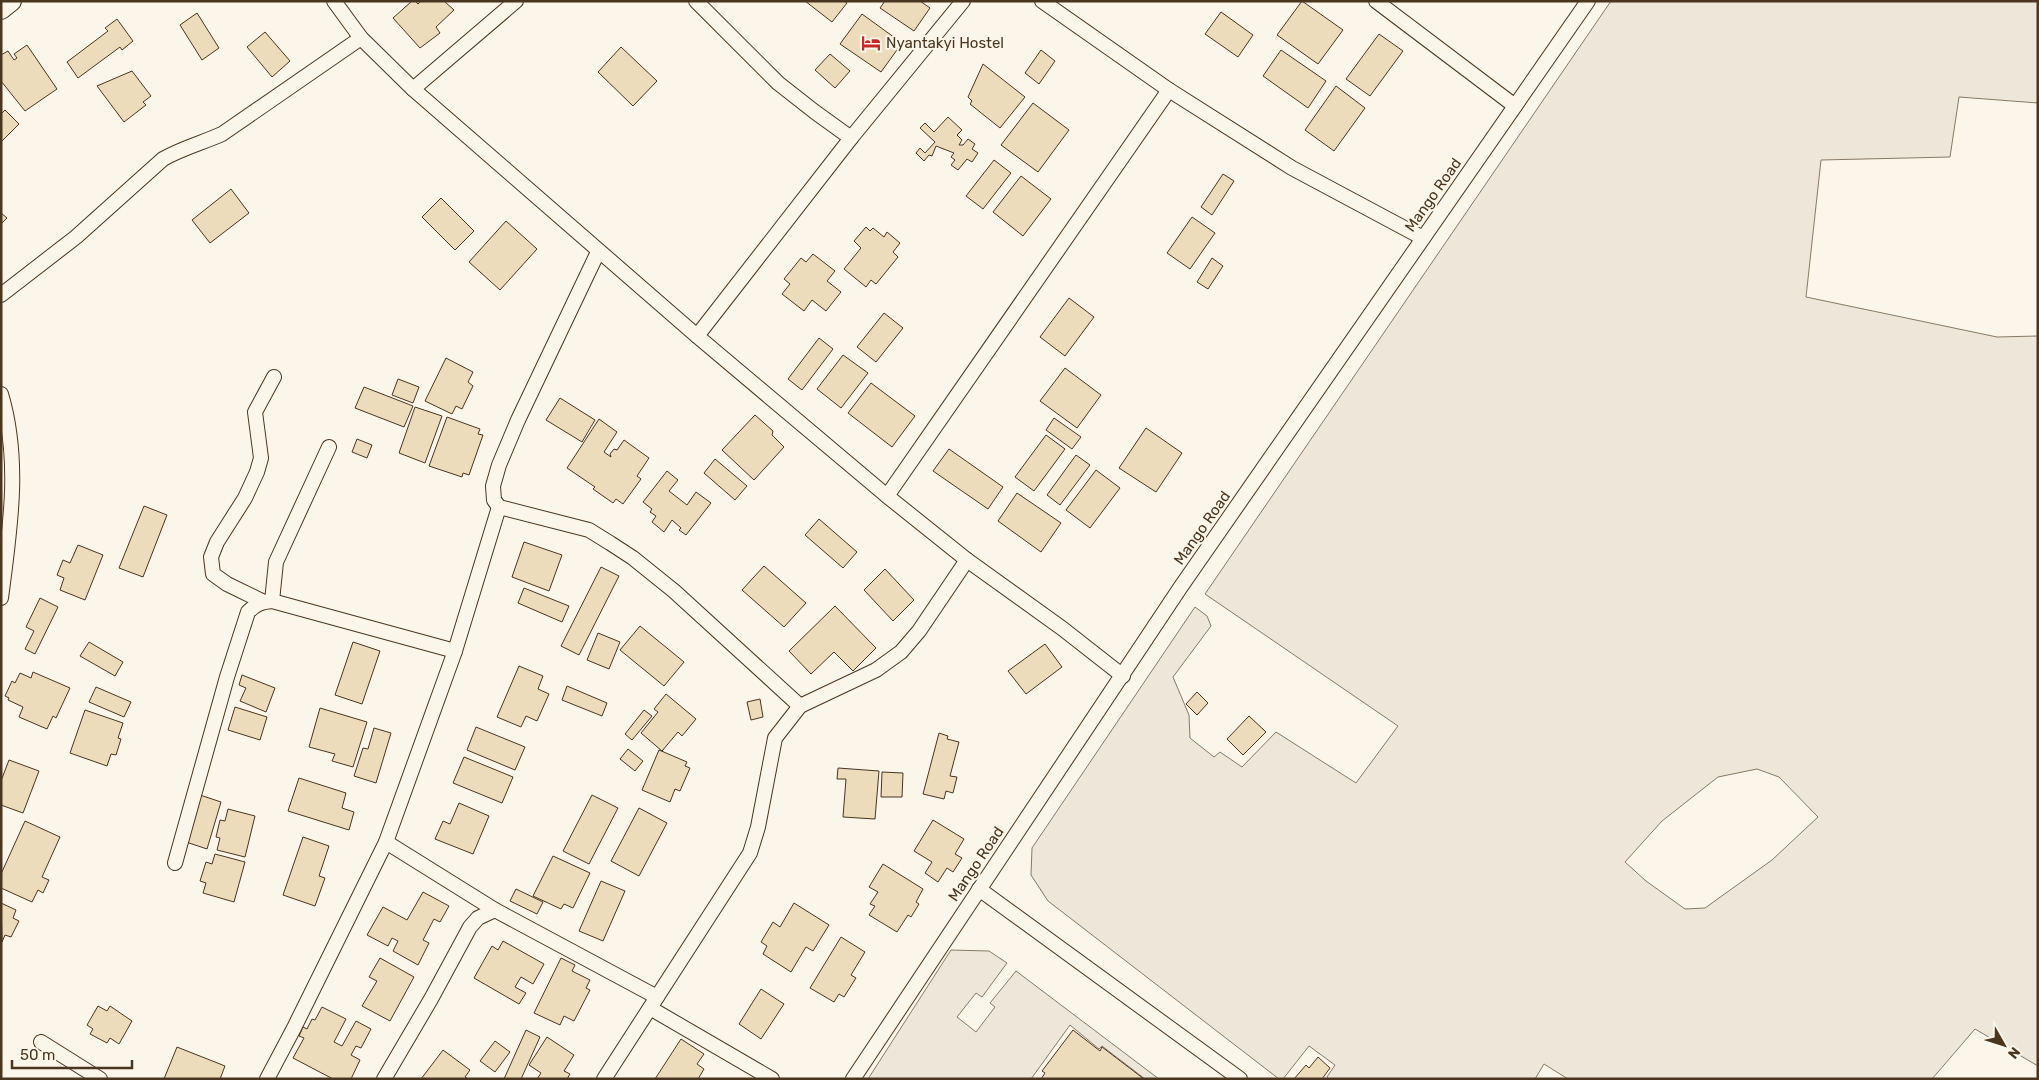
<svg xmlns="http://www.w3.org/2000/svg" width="2039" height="1080" font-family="Rubik,sans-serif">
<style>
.green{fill:#ede6d9;stroke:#887966;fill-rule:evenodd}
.building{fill:#ecdcbc;stroke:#4a3520}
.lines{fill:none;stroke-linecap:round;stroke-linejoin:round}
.street-casing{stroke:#4a3520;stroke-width:16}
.secondary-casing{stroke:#4a3520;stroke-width:22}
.street{stroke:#fbf6e9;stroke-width:14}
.secondary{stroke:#fbf6e9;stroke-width:20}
.labels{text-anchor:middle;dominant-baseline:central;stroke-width:4;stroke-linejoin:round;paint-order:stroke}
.poi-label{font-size:15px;fill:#4a3520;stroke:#fbf6e9;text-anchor:start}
.street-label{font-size:15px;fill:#4a3520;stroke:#fbf6e9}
</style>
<rect width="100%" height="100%" fill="#fbf6e9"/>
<g class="green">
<path d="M1611,1H2038V103L1959,97L1950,157L1821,160L1806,297L1997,337L2038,336V1066L1975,1029L1932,1079H1568L1544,1064L1535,1079H1329L1327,1077L1335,1065L1309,1046L1283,1079H1279L1048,901L1031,875L1032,848L1195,607L1207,616L1211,626L1173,677L1189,715L1190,738L1214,757L1220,752L1242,767L1276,732L1356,783L1398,726L1205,594ZM1757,769L1779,777L1818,817L1772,860L1705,908L1685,909L1646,881L1625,862L1662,821L1718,777Z"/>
<path d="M951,950L989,951L1007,963L982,997L976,993L957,1017L976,1032L995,1007L990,1003L1016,971L1159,1079H1145L1102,1046L1099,1049L1070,1025L1031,1079H868Z"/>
</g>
<g class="building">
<path d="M412,1H415L418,4L421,1H444L454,10L436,27L440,33L420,48L393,18Z"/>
<path d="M805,1H844L847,3L832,22Z"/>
<path d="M885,1H920L930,8L914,31L880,8Z"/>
<path d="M1302,1L1343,30L1318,64L1277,35Z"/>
<path d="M1221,12L1253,35L1238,57L1205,34Z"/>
<path d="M197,13L219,48L202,60L180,25Z"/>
<path d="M862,14L902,43L881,72L840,44Z"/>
<path d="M117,19L133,41L122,50L120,47L78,78L67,62L108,31L105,28Z"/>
<path d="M265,32L290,61L272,77L247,47Z"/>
<path d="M1379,34L1403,51L1370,96L1346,79Z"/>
<path d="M27,45L57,89L25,111L1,81V55L8,51L14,60L17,58L14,54Z"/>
<path d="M621,47L657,81L633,106L598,72Z"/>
<path d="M1041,50L1055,61L1039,84L1025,73Z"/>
<path d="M1281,50L1326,81L1308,108L1263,76Z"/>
<path d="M830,54L850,71L835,88L815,70Z"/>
<path d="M983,64L1025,97L1000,128L970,104L972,101L968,97Z"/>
<path d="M132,71L151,96L143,102L146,105L124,122L97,86Z"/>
<path d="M1336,86L1365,108L1334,151L1305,130Z"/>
<path d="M1033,103L1069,130L1038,172L1001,145Z"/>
<path d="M5,110L19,124L1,142V114Z"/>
<path d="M948,117L962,130L957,135L962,140L959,145H963L968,139L975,144L972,149L978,153L972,162L967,159L958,170L951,165L955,160L951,157L954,153L936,146L932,156L929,155L924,161L916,153L920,148L925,153L935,142L920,128L925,123L934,132Z"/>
<path d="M994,160L1011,173L983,209L966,196Z"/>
<path d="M1223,174L1234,181L1212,215L1201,207Z"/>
<path d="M1021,176L1051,199L1023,236L993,212Z"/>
<path d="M231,189L249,213L210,243L192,220Z"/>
<path d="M441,198L474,231L455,250L422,217Z"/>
<path d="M1,213L7,218L1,224Z"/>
<path d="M1192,217L1215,233L1190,269L1167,253Z"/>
<path d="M506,221L537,249L500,290L469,262Z"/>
<path d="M866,227L870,231L873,228L884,237L887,232L900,243L893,252L898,257L876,284L871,280L866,287L844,269L861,248L854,241Z"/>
<path d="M813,254L835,271L827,281L841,292L826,311L812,300L804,311L782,294L790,284L784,279L801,258L806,262Z"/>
<path d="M1212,258L1223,266L1208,289L1197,282Z"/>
<path d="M1069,298L1094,317L1065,356L1040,337Z"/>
<path d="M884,313L903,328L876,362L857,347Z"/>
<path d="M819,338L833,349L802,390L788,379Z"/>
<path d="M843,355L868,373L841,408L817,389Z"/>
<path d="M446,358L473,372L468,382L473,386L462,409L456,406L452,414L425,401Z"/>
<path d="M1065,368L1101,395L1077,428L1040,401Z"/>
<path d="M398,379L419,387L413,403L392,395Z"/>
<path d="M871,383L915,416L892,447L848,413Z"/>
<path d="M364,387L413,406L404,427L355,408Z"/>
<path d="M560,398L595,420L582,442L546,420Z"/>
<path d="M415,407L442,416L425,463L399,453Z"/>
<path d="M755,415L773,431L772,435L784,447L754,480L722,450Z"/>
<path d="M447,417L480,429L478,434L483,435L469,475L463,473L462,477L429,466Z"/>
<path d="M1054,418L1081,437L1072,449L1046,430Z"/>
<path d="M599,419L617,432L604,452L611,457L610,454L614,449L617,450L624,440L649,458L637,476L641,479L623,504L616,499L613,503L593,489L595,487L567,468Z"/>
<path d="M1146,428L1182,453L1156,492L1119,468Z"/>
<path d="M1046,435L1065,449L1034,491L1015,477Z"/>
<path d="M357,439L372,445L367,458L352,452Z"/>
<path d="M949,449L1003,487L988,509L933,471Z"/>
<path d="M1076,455L1090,465L1060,505L1047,495Z"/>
<path d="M715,459L747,486L735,500L704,473Z"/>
<path d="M1096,470L1120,488L1090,528L1066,510Z"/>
<path d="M667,471L678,480L669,491L687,505L696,492L711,503L686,535L679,530L681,528L672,520L664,532L652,522L656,516L650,512L652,509L643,502Z"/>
<path d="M1017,493L1061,523L1041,552L998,521Z"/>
<path d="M144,506L167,515L143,577L119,568Z"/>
<path d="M819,519L857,552L843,568L805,535Z"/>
<path d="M524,542L562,555L549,591L512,577Z"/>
<path d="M78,545L103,555L85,600L60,590L64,578L57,575L63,560L70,563Z"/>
<path d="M764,566L806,603L784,627L742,590Z"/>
<path d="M601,567L619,576L579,655L561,646Z"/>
<path d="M885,569L914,600L893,621L864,590Z"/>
<path d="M524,588L569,606L562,622L518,603Z"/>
<path d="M40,598L58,607L35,654L25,649L34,631L26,627Z"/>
<path d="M835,606L876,648L853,671L834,652L811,674L789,651Z"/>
<path d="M640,626L684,662L664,686L620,650Z"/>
<path d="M598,633L620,642L609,669L587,660Z"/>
<path d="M89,642L123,662L115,676L80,656Z"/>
<path d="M353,642L380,651L362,704L335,695Z"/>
<path d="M1045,644L1062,667L1026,694L1008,671Z"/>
<path d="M519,666L543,676L538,689L549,694L537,721L526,716L521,727L497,717Z"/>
<path d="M33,672L70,688L56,718L53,716L47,729L19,717L23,707L8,700L9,698L5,696L12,681L15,683L20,673L31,678Z"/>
<path d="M242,675L275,688L266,712L240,701L246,688L239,685Z"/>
<path d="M567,686L607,703L602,716L562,700Z"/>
<path d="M96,687L131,702L124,717L89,702Z"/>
<path d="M1197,692L1208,703L1197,715L1186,704Z"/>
<path d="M666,694L696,719L682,736L678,732L662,751L641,733L658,712L654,709Z"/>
<path d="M760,699L763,717L751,720L747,702Z"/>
<path d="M235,707L267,717L260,740L228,730Z"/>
<path d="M320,708L367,722L353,767L332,761L335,754L309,747Z"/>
<path d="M85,710L123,723L118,738L121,739L116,755L111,754L107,766L70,753Z"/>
<path d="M644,710L652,716L632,740L625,734Z"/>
<path d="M1249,716L1266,732L1243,755L1227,739Z"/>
<path d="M476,727L525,747L515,770L467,750Z"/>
<path d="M374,728L391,733L376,783L354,776L363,748L368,749Z"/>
<path d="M939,733L948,736L947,739L959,742L950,776L957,777L953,793L946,791L944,799L923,794Z"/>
<path d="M628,749L643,761L635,771L620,759Z"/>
<path d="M659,750L687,762L685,766L690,768L680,791L675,789L670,802L642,790Z"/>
<path d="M464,757L513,777L502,803L453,783Z"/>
<path d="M9,760L39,771L23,813L1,805V781Z"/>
<path d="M838,768L879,771L875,819L843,817L846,779H837Z"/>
<path d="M882,772L903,773L902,797H881Z"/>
<path d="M299,778L346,793L342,808L354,812L349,830L288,811Z"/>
<path d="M200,795L221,802L207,849L186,842Z"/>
<path d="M592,795L618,808L589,864L563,851Z"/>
<path d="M459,803L489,816L473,854L435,839L443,821L450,824Z"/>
<path d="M639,808L667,823L639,876L611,861Z"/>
<path d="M228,809L255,816L245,857L217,850L220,838L216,837L220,820L225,821Z"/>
<path d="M933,820L964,839L955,854L962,858L953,872L947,868L938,882L925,873L932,862L914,851Z"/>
<path d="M25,821L60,837L42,877L49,880L43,893L38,890L32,902L1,888V874Z"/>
<path d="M303,837L329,846L319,876L325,878L315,906L283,895Z"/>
<path d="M215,854L245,862L234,902L203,893L206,883L200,881L206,862L212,864Z"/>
<path d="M553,856L590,873L573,908L564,904L561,909L533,896Z"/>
<path d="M883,864L923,889L916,902L919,904L911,917L908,915L897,932L869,915L875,906L870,904L878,892L869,887Z"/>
<path d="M601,881L625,891L603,941L579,931Z"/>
<path d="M516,889L543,902L537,914L510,901Z"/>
<path d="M423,892L449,906L440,922L434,919L423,940L429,943L418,965L393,951L398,941L392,938L388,946L367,935L383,907L407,920Z"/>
<path d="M1,903L16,910L13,918L19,921L11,937L5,935L2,942Z"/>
<path d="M794,903L829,925L813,951L806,947L791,972L763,954L767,946L761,942L773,922L780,927Z"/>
<path d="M841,937L865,952L851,975L856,978L844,997L839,994L834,1002L810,988Z"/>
<path d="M503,941L544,964L533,984L521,977L515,987L526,993L519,1004L474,978L492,946L498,950Z"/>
<path d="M380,958L414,977L390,1021L362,1006L377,981L369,977Z"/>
<path d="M561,958L575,965L572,971L590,980L586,988L590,990L574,1021L564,1016L560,1025L534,1013Z"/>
<path d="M761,989L784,1004L761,1039L739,1024Z"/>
<path d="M98,1006L107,1011L110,1006L132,1021L119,1044L110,1038L107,1043L90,1034L93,1029L87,1025Z"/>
<path d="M322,1007L346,1019L334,1042L342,1046L356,1021L371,1029L361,1048L356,1046L351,1055L360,1060L351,1079H333L293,1058L304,1038L299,1036L303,1027L307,1029L312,1019L315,1020Z"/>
<path d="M526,1030L540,1037L521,1079H504Z"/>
<path d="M1073,1030L1100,1051L1102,1047L1144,1079H1041L1045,1073L1042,1071Z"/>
<path d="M547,1037L574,1055L564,1071L570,1074L567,1079H537L541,1073L529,1065Z"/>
<path d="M681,1039L704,1054L697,1064L704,1069L698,1079H655Z"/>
<path d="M495,1041L510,1052L495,1072L480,1061Z"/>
<path d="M177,1047L225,1066L220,1079H164Z"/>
<path d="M443,1050L470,1070L465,1077L468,1079H421Z"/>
<path d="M1318,1057L1330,1068L1322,1079H1294L1306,1065L1309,1068Z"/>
</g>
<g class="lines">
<g class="street-casing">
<g id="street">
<path d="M334,1L361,38L413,89L697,336L887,496L967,560L1063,629L1123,676"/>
<path d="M696,1L778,83L815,112L851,138"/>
<path d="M1042,1L1169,90L1292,168L1423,238"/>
<path d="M1376,1L1515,106"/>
<path d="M413,89L516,1"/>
<path d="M598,252L518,420L499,465L493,486L494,500L499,507L589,530L610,543L633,558L674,591L800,706"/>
<path d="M1,295L76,237L163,159C182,148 202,143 222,134L361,38"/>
<path d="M697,336L851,138L963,1"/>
<path d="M1,394C21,461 10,529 1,598"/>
<path d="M887,496L1169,90"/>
<path d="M272,601L276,562L329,447"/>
<path d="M264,602L227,584L213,574L211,557L217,542L245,498L257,472L261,458L255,412L274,377"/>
<path d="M386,842L495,910L657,997"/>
<path d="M175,863L227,677L248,612C256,604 261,602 272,601L455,651"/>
<path d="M979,889L1240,1079"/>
<path d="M650,1008L772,1079"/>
<path d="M41,1042L100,1079"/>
<path d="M267,1079L294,1028L386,842L455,651L499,507"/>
<path d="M384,1079L431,999L470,927L478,918L495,910"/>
<path d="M604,1079L750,853L758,827L775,738L800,706L876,670L901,652L919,631L967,560"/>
<path d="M853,1079L1180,588L1588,1"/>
</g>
</g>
<g class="secondary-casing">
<path id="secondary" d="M1,9L11,1"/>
</g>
<use href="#street" class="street"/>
<use href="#secondary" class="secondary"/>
</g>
<defs>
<g id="hotel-bare" transform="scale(1.5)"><path d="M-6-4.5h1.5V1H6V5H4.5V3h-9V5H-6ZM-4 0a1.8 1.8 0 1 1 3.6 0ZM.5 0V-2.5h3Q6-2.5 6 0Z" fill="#c62828" stroke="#fbf6e9" stroke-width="2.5" paint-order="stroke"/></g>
</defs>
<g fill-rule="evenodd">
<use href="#hotel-bare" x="871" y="43"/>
</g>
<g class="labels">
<g class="poi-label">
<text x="886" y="43">Nyantakyi Hostel</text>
</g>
<g class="street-label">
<text transform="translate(1433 195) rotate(-55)">Mango Road</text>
<text transform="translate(1202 528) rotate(-55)">Mango Road</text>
<text transform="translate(976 864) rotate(-56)">Mango Road</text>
</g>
</g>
<rect width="2039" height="1080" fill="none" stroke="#4a3520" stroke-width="5"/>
<g transform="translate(2004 1045) rotate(129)" stroke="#fbf6e9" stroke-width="4" paint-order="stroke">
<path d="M0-4L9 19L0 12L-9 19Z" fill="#4a3520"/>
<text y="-8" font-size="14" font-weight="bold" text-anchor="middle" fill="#4a3520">N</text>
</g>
<path d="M12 1060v8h120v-8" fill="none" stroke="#4a3520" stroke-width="2.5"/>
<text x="20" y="1060" font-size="15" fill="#4a3520" stroke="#fbf6e9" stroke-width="4" paint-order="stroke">50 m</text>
</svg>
